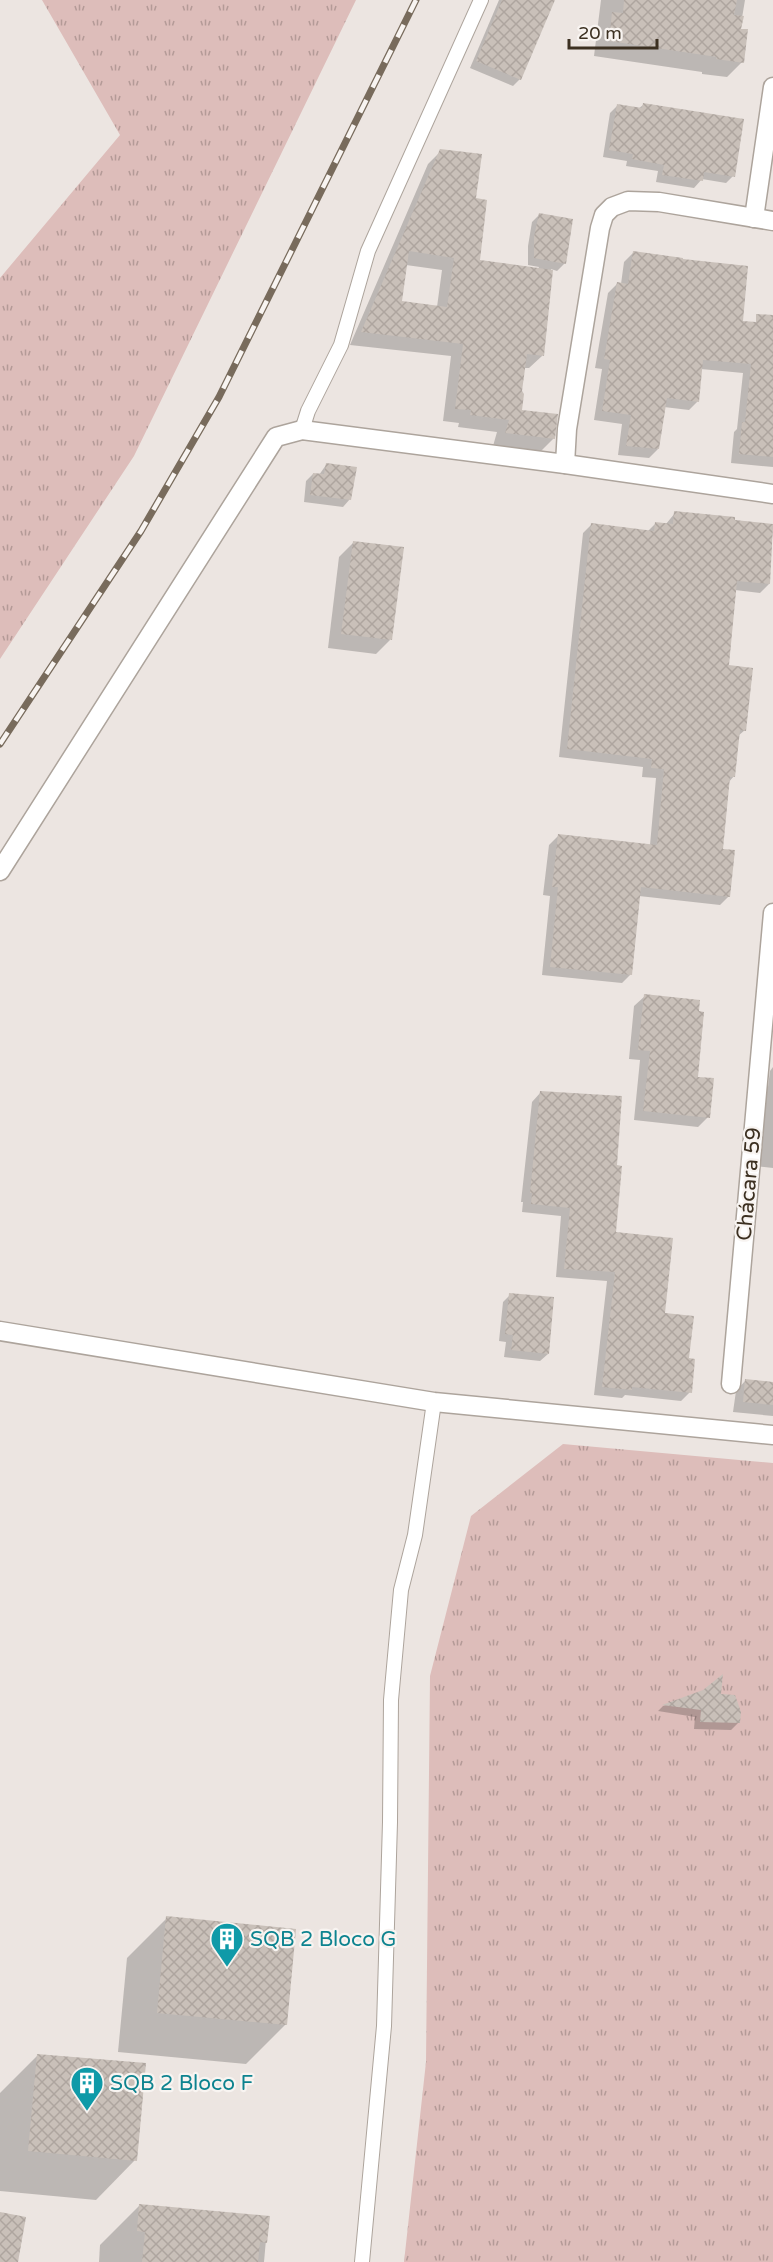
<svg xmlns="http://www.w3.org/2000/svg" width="773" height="2262" font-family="'Varela Round',sans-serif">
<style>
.grass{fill:url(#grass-tufts)}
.shadow{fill:#0003;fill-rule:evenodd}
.building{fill:url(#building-cross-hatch);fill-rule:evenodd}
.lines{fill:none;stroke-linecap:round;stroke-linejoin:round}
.lane-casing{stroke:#ada49c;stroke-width:16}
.street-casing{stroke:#ada49c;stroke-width:21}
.lane{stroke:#fff;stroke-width:14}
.street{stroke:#fff;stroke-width:18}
.rail-casing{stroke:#786b5c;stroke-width:7}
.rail{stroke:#f8f4f1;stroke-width:4.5;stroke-dasharray:14;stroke-linecap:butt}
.labels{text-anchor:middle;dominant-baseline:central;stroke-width:4.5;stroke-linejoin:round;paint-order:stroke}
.street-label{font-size:21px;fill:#3c3021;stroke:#f8f4f1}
.culture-label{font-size:21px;fill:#0d838f;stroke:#f8f4f1;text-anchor:start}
</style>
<defs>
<pattern id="grass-tufts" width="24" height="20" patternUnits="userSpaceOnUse" patternTransform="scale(1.5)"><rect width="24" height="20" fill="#ddbdba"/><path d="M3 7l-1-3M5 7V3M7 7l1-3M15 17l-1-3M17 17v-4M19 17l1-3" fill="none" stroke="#b49a97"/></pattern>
<pattern id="building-cross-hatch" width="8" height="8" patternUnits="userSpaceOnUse" patternTransform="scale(1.5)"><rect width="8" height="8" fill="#c9c0b9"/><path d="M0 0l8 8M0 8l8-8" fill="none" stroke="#aea59f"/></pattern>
</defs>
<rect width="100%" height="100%" fill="#ece5e1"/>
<g class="grass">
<path d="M42,0H356L134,456L0,659V278L120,135Z"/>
<path d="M563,1444L773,1463V2262H404L426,2062L430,1676L471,1516Z"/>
</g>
<g class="shadow">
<path d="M499,0H553L520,79L513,86L470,68Z"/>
<path d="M601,0H745L740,30L742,62L727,77L702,74V72L594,56Z"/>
<path d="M643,105L733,176L726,183L702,179L694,188L656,182L658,171L626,166L627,161L603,157L610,113L617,106L638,109Z"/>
<path d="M441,151L474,199L479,262L538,269L539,267L528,265V246L532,222L539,215L564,264L557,271L551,269L542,356L529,368H524L521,392V411L554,438L541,451L493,446L497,432L458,427L459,423L443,421L451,356L350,345L428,164ZM406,265L442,270L437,307L400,302Z"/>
<path d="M634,252L741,322L773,325V467L731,463L734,432L737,429L743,373L701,369L698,401L689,410L664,407L658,449L649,458L618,455L622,424L594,420L602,369L595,368L608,293L617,284H621L624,262Z"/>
<path d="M326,465L350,499L343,507L304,502L306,481L313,474L319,475Z"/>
<path d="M675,513L773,525L769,584L760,593L735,590L727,666L745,730L738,736L734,776L728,783L721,850L729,896L720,905L639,896L631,974L622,983L542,975L550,896L543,895L549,845L558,836L650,845L656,778L642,777L643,767L559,757L583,533L592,524L647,532L656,523L666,524Z"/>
<path d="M353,543L390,640L376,654L328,648L339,557Z"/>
<path d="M645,996L696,1078L708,1117L698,1127L634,1120L640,1060L629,1059L634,1006Z"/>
<path d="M773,1067V1168L754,1166L761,1094L768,1087L770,1071Z"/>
<path d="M541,1092L616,1167L614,1233L664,1315L688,1360L690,1392L681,1401L625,1395L622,1398L594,1395L607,1281L556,1277L561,1216L522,1212L523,1202H521L532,1102Z"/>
<path d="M510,1295L548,1354L540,1361L504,1357L506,1342L499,1341L503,1302Z"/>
<path d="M746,1380L773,1383V1416L733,1412L736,1391Z"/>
<path d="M703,1691L719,1695L738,1723L731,1730L694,1729L695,1717L658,1711L663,1706Z"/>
<path d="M167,1918L286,2024L246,2064L118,2052L127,1958Z"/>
<path d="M38,2055L135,2160L96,2200L0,2191V2093Z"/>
<path d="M140,2205L268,2217L264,2262H99L100,2245Z"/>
</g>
<g class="building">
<path d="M502,0H555L521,80L476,61Z"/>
<path d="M624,0H737L734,15L744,16L741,29H748L744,63L716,59L717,57L609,41L612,12L623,13Z"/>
<path d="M643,103L744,119L735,177L704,172L703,181L662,175L664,165L632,159L633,154L609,150L617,104L642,108Z"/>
<path d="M440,149L482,154L476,198L487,200L480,260L553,270L544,356L527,354L522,391L524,394L522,410L558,414L555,439L505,433L509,420L470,415L471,410L455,409L463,344L361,332ZM409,251L454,258L447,307L402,301Z"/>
<path d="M539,213L573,219L566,264L534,258V237Z"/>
<path d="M633,251L683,258V259L748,266L743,321L756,322V314L773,315V457L739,454L742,422H745L751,364L703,360L699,402L667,398L659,449L626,446L631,415L602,411L610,360L604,359L617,282L628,284Z"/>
<path d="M326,463L357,467L351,500L310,495L313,473L324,474Z"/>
<path d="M674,511L735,517V520L773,524L770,584L737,581L729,665L753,668L746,731L740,730L735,777H730L723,849L735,850L730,897L641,887L632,975L550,967L558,887H552L558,834L657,845L664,769L651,768L652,759L567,749L591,523L654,531L655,522L673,524Z"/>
<path d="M353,541L404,547L392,640L341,634Z"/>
<path d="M644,994L700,1000L699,1011L704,1012L698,1077L714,1078L710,1118L643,1111L650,1051L638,1050Z"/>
<path d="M540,1091L622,1096L617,1165L622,1166L616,1232L673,1238L665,1313L694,1316L689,1358L695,1359L692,1393L632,1387V1390L602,1387L615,1272L564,1269L570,1208L531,1204L532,1193H530Z"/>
<path d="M509,1293L554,1297L549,1354L511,1350L513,1335L505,1334Z"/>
<path d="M745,1379L773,1382V1405L743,1402Z"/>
<path d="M723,1674L721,1694L735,1695L741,1712L740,1723L700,1722L701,1710L662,1705L703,1690Z"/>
<path d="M166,1916L296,1929L287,2025L157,2013Z"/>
<path d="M37,2054L146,2063L137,2161L28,2151Z"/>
<path d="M139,2204L270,2216L267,2243L260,2242L258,2262H142L145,2232L137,2231Z"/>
<path d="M0,2212L26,2217L18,2262H0Z"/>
</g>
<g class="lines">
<g class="lane-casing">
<g id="lane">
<path d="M302,430L308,411L341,345L368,251L481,0"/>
<path d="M362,2262L384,2026L390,1822L391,1700L401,1590L415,1535L434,1402"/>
</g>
</g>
<g class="street-casing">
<g id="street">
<path d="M754,218L773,87"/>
<path d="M565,464L567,429L600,228L604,215L612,207L628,201L659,202L773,221"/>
<path d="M0,871L276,437L302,430L565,464L773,494"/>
<path d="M0,1331L434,1402L773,1435"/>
<path d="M731,1384L773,913"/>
</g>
</g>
<use href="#lane" class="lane"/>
<use href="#street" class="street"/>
<g class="rail-casing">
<path id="rail" d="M0,744L141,531L219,397L416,0"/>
</g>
<use href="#rail" class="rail"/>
</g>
<defs>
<g id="building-pin" transform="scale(1.725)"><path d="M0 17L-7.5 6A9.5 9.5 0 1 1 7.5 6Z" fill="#0f9aa8" stroke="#f8f4f1"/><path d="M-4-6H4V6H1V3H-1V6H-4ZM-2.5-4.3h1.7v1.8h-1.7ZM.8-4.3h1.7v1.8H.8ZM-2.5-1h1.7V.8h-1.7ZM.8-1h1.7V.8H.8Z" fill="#fff"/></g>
</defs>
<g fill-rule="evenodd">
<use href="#building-pin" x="227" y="1939"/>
<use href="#building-pin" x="87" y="2083"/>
</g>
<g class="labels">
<g class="street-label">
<text transform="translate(749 1184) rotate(-85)">Chácara 59</text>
</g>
<g class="culture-label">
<text x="250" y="1939">SQB 2 Bloco G</text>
<text x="110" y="2083">SQB 2 Bloco F</text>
</g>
</g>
<path d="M569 39v9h88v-9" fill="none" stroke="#3c3021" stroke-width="3"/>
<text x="578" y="39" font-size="18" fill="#3c3021" stroke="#f8f4f1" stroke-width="4.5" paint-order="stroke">20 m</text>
</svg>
